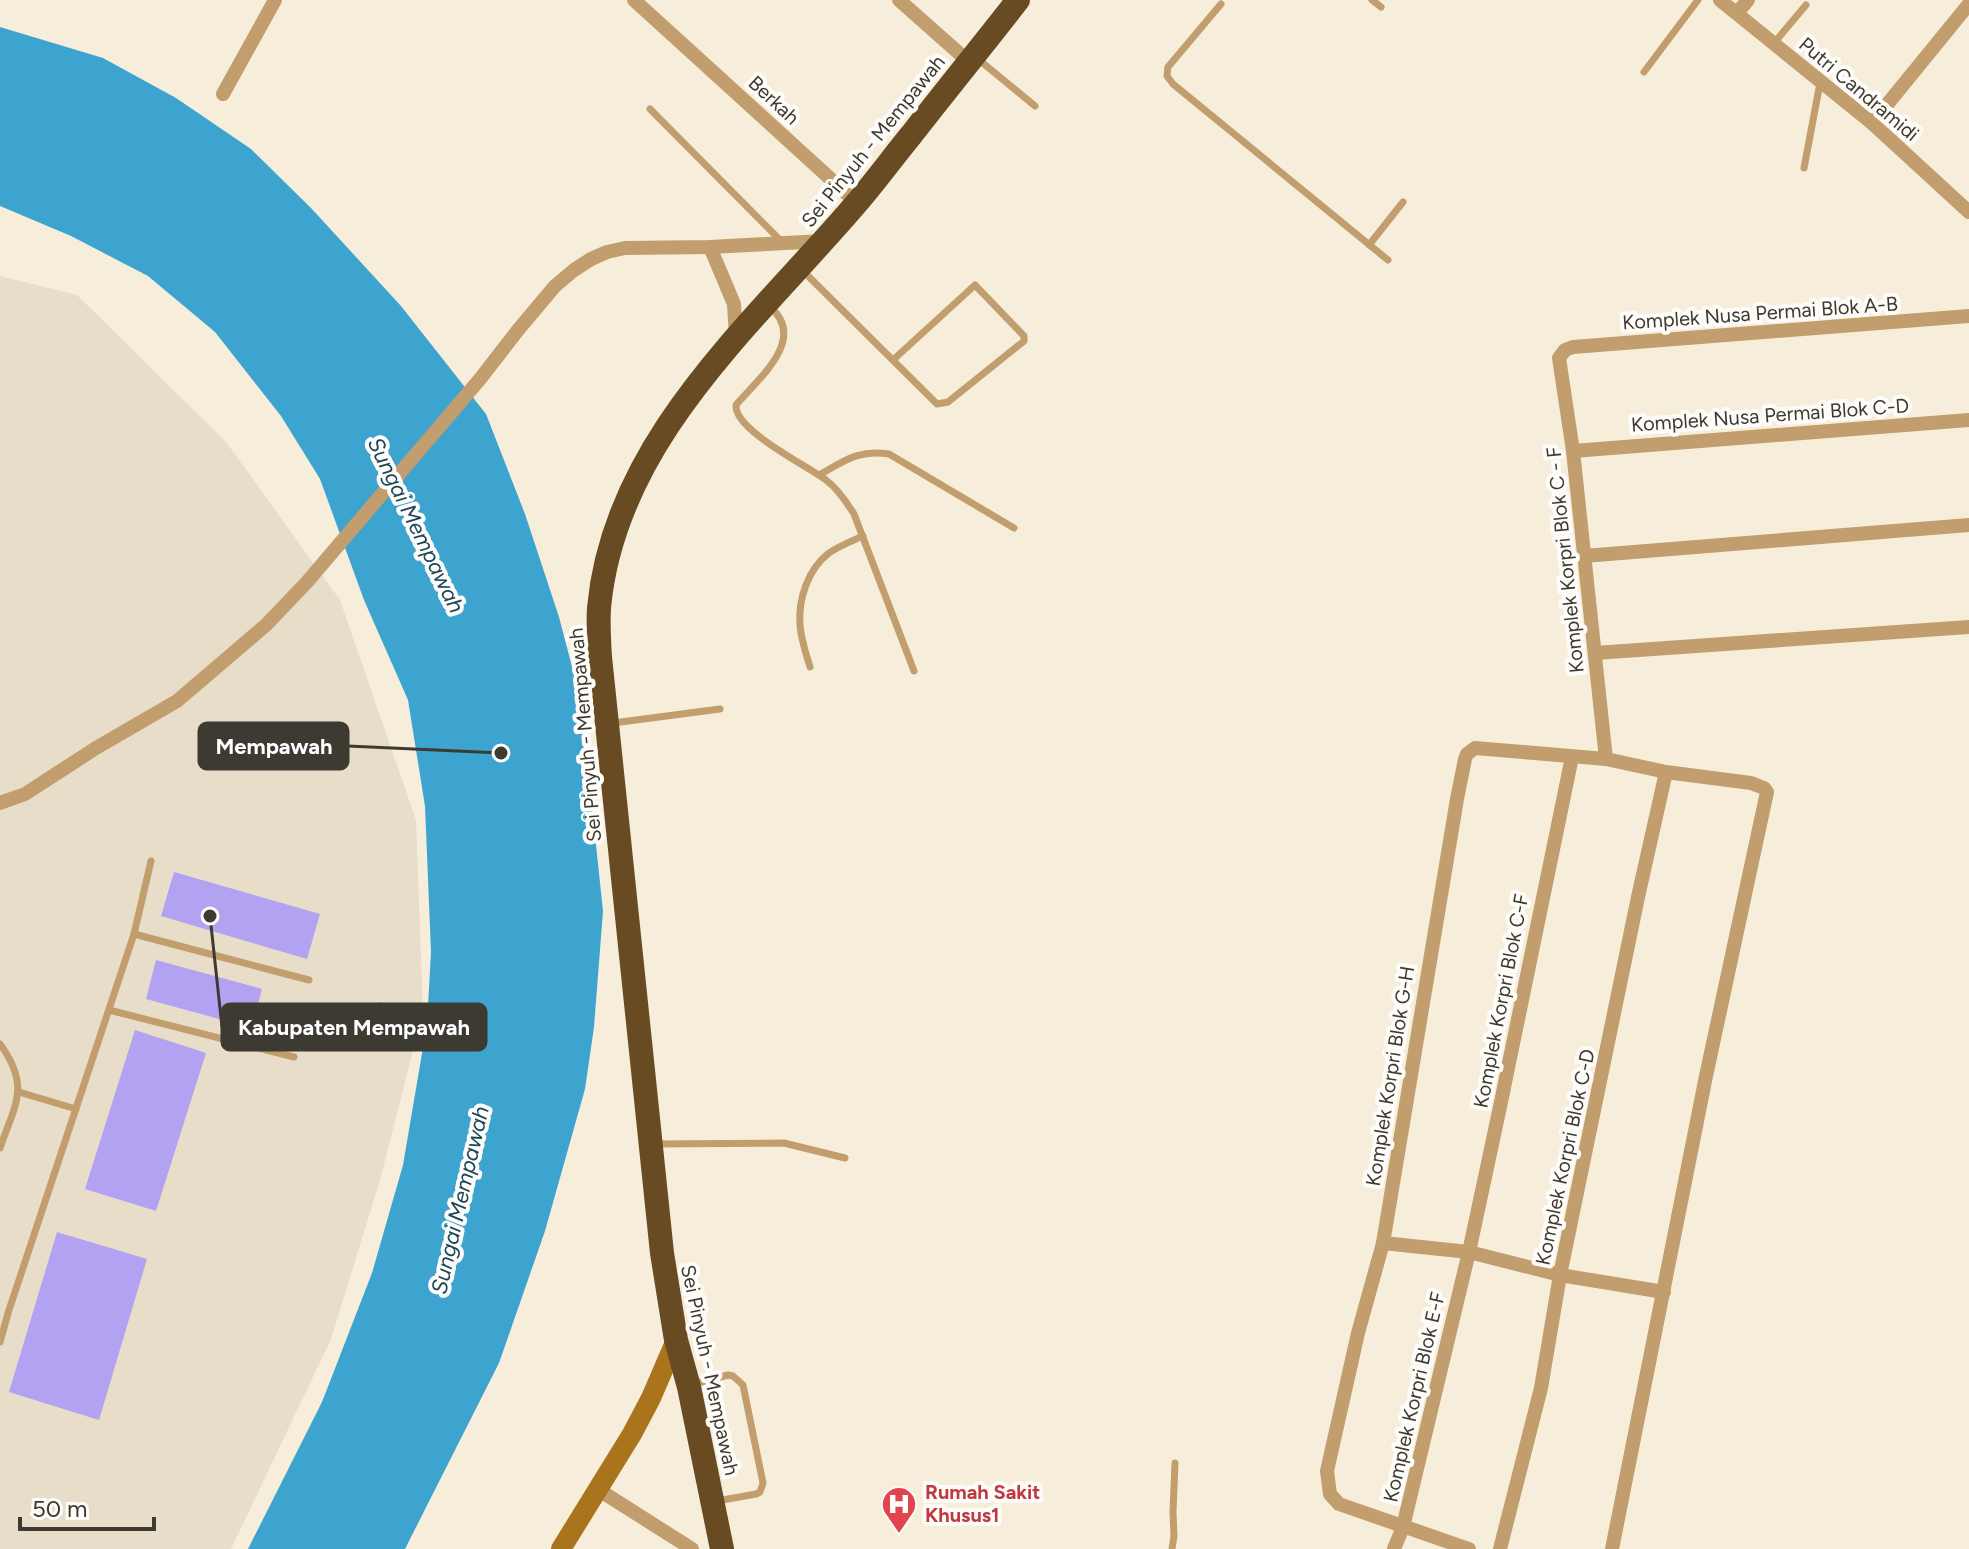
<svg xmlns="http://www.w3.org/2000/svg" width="1969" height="1549" font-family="Figtree,sans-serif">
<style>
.commercial{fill:#e7ddc9}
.water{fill:#3da4cf}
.building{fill:#b2a2f1}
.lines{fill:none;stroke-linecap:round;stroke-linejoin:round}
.lane{stroke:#c29d6d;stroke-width:7}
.street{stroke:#c29d6d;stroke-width:14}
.secondary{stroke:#aa741c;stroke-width:20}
.highway{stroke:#684b22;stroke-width:24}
.labels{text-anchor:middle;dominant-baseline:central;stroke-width:8;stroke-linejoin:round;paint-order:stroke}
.street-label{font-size:20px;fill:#3d3a32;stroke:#fefcf8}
.health-label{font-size:20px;font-weight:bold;fill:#be3a42;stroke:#fefcf8;text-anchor:start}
.water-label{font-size:22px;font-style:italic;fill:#1b4659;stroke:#fefcf8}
.leader{fill:none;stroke:#3d3a32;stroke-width:3}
.callout-dot{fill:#3d3a32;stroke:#fefcf8;stroke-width:3}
.callout{fill:#3d3a32;stroke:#3d3a32;stroke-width:3}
.callout-label{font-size:22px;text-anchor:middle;font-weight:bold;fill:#fff}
</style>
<rect width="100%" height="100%" fill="#f6eedb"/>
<path class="commercial" d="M0,276L77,295L226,442L340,600L416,820L423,1012L380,1180L331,1339L231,1549H0Z"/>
<path class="water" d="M0,27L103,58L176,98L251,149L311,208L401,306L486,414L525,514L559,617L576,682L592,807L603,911L594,1027L585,1089L545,1231L499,1363L405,1549H248L322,1402L372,1273L403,1165L427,1024L431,952L425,806L408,700L364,600L320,479L281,416L215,332L148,276L71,236L0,206Z"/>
<g class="building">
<path d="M174,872L320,914L307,959L161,916Z"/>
<path d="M156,960L262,989L252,1028L146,999Z"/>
<path d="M379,1002L412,1009L407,1033L374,1026Z"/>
<path d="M135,1030L206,1053L156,1211L85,1189Z"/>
<path d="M57,1232L147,1259L99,1420L9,1392Z"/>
</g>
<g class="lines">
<g class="lane">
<path d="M1372,0L1381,7"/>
<path d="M1221,4L1168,67L1167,76L1173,84L1388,260"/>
<path d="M1774,43L1806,5"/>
<path d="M978,59L1035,106"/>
<path d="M1644,72L1698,0"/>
<path d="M650,109L782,242"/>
<path d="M1804,168L1820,83"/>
<path d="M1369,245L1403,202"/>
<path d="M802,270L937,404L948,402L1024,341V336L975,285L893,360"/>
<path d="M770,307C808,339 758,379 736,405C734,430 806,465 826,480C838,489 846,501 854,514L914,671"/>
<path d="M819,475C844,461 859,449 889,454L1014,528"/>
<path d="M810,667C806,654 801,639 800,625C798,599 808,569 829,553C839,546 852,541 863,536"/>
<path d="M613,723L720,709"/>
<path d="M134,934L309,980"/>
<path d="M109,1010L294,1057"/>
<path d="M0,1044C31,1087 15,1104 0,1148"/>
<path d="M19,1092L76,1109"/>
<path d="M654,1144L784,1143L845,1158"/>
<path d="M0,1342L9,1310L134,934L151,861"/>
<path d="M694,1384L728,1375L733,1376L743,1385L763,1483L760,1492L756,1494L717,1501"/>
<path d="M1172,1549L1174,1536L1173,1512L1175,1463"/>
</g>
<g class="street">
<path d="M634,0L857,203"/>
<path d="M899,0L969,62"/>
<path d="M1720,0L1872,123L1969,212"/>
<path d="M1737,13L1748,0"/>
<path d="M223,94L275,0"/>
<path d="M1872,123L1969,4"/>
<path d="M710,247L734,304L736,337"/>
<path d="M1573,451L1969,420"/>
<path d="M1584,556L1969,525"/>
<path d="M1595,653L1969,627"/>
<path d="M1606,759L1573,451L1559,358L1565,350L1573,347L1969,316"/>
<path d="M0,803L25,794L96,748L177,701L266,625L307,582L480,379L518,330L555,286L574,270L591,259L607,252L625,248L710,247L823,241"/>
<path d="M1383,1243L1469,1252L1560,1275L1664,1292"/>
<path d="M599,1490L692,1549"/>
<path d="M1394,1549L1403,1527L1469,1252L1501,1102L1572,757"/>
<path d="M1469,1549L1339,1504L1330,1494L1327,1471L1358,1333L1383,1243L1457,799L1465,759L1467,754L1475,748L1606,759L1666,772L1751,783L1764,788L1767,792L1706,1076L1612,1549"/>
<path d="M1500,1549L1541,1388L1560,1275L1638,897L1666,772"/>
</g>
<path class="secondary" d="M561,1549L632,1434L651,1398L676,1340"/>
<path class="highway" d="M722,1549L689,1387L676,1340L662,1253L600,657C599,641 598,624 599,608C614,441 753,324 855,205C875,182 893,157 912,134C947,89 983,45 1018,0"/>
</g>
<defs>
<g id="hospital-pin" transform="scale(1.8)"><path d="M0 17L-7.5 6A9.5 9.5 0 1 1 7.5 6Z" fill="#e0444e" stroke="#fefcf8"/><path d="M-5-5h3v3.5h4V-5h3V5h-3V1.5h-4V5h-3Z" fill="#fff"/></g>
</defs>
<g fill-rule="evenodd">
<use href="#hospital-pin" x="899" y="1504"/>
</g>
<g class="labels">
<g class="street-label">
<text transform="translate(1859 89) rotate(40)">Putri Candramidi</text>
<text transform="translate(774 100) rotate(43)">Berkah</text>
<text transform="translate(873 141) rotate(-51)">Sei Pinyuh - Mempawah</text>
<text transform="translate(1760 313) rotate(-4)">Komplek Nusa Permai Blok A-B</text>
<text transform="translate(1770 415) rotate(-4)">Komplek Nusa Permai Blok C-D</text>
<text transform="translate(1565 560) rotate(-96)">Komplek Korpri Blok C - F</text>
<text transform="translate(585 735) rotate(-95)">Sei Pinyuh - Mempawah</text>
<text transform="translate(1501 1001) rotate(-79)">Komplek Korpri Blok C-F</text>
<text transform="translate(1390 1076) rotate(-81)">Komplek Korpri Blok G-H</text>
<text transform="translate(1565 1157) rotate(-78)">Komplek Korpri Blok C-D</text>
<text transform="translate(710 1370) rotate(78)">Sei Pinyuh - Mempawah</text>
<text transform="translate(1414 1397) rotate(-77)">Komplek Korpri Blok E-F</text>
</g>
<g class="health-label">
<text x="925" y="1492">Rumah Sakit<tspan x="925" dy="23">Khusus1</tspan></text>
</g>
<g class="water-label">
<text transform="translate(416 525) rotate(64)">Sungai Mempawah</text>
<text transform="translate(460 1200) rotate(-77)">Sungai Mempawah</text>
</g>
</g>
<path class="leader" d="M501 753L348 746M210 916L222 1027"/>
<g class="callout-dot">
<circle cx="501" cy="753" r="8"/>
<circle cx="210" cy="916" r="8"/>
</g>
<g class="callout">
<rect x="199" y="723" width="149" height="46" rx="8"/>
<rect x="222" y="1004" width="264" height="46" rx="8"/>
</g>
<g class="callout-label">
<text x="274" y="754">Mempawah</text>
<text x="354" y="1035">Kabupaten Mempawah</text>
</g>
<path d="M20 1517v12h134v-12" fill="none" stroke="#3d3a32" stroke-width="4"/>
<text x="32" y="1517" font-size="24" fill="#3d3a32" stroke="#fefcf8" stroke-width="6" paint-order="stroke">50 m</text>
</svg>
